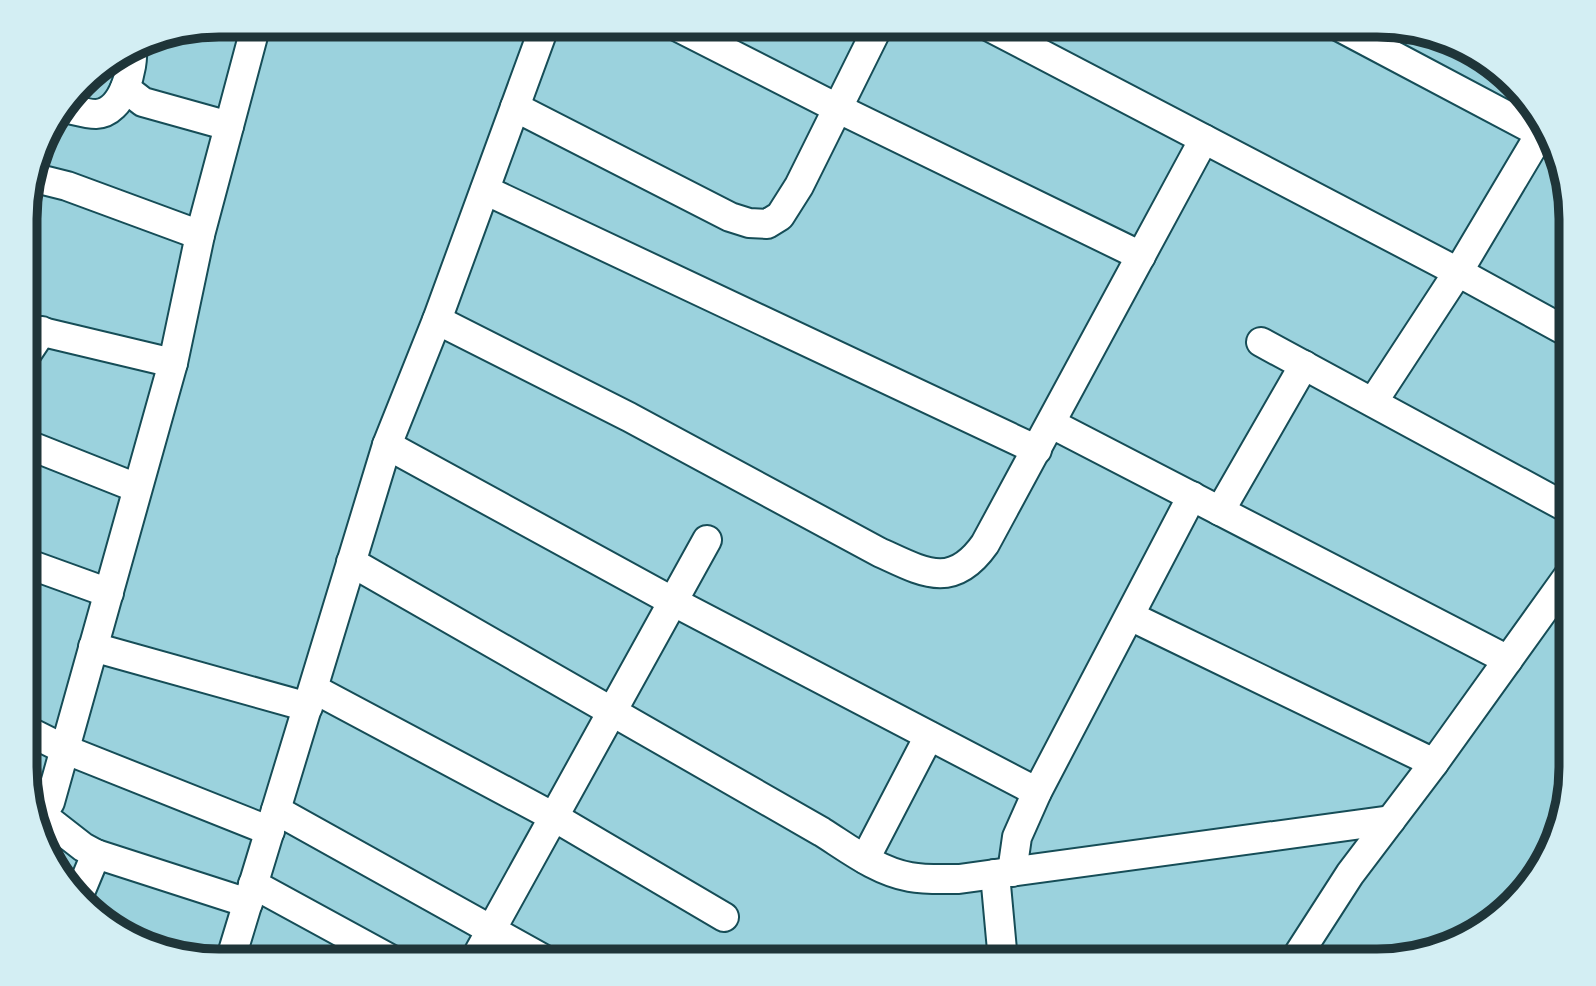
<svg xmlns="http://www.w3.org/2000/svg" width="1596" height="986" font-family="'Fira Sans Condensed',sans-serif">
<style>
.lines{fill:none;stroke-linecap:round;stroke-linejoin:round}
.street-casing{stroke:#164d57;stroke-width:32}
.street{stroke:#fff;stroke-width:28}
.rim{fill:none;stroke:#1f3539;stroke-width:9}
</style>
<rect width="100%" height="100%" fill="#9bd2dd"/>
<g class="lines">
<g class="street-casing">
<g id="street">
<path d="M674,25L837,108L1141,256"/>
<path d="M986,25L1458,272L1571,334"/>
<path d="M1336,25L1551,139"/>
<path d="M125,88L143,102L229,126"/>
<path d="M515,107L730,217L749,223L767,224L780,216L799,186L879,25"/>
<path d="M64,108C74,110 86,114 96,114C123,113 134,68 132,47"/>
<path d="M31,177L67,186L200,235"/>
<path d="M485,190L1037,450"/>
<path d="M437,320L629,417L879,552C923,572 952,591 985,544L1204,139"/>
<path d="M26,328L173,363"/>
<path d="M1261,342L1571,510"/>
<path d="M26,355L42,331"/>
<path d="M1373,402L1458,272L1546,124"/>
<path d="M1052,424L1508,660"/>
<path d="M26,444L137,488"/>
<path d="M387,445L672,601L1037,792"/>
<path d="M1220,511L1304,365"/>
<path d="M351,562L822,832C849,849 877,871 910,877C926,880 943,879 959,879L1391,820"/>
<path d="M26,563L109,593"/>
<path d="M1130,616L1434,763"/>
<path d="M93,647L308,707"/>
<path d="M314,689L554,817L724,917"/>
<path d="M26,730L64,749L270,831"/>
<path d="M276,810L547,961"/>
<path d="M42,815L83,847L96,854L248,903"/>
<path d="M35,819L42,815L50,802L173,363L200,235L256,25"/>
<path d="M865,859L929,736"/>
<path d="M1012,872L1017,837L1037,792L1192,496"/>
<path d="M995,874L1003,961"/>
<path d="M253,884L394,961"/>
<path d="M79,895L96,854"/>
<path d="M230,961L387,445L437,320L545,25"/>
<path d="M474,961L707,540"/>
<path d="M1294,961L1350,874L1434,763L1571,572"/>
</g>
</g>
<use href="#street" class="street"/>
</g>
<path d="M0 0H1596V986H0ZM219 37H1377A182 182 0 0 1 1559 219V767A182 182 0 0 1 1377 949H219A182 182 0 0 1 37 767V219A182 182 0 0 1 219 37Z" fill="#d3eef3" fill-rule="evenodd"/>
<path class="rim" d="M219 37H1377A182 182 0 0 1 1559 219V767A182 182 0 0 1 1377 949H219A182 182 0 0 1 37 767V219A182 182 0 0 1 219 37Z"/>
</svg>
